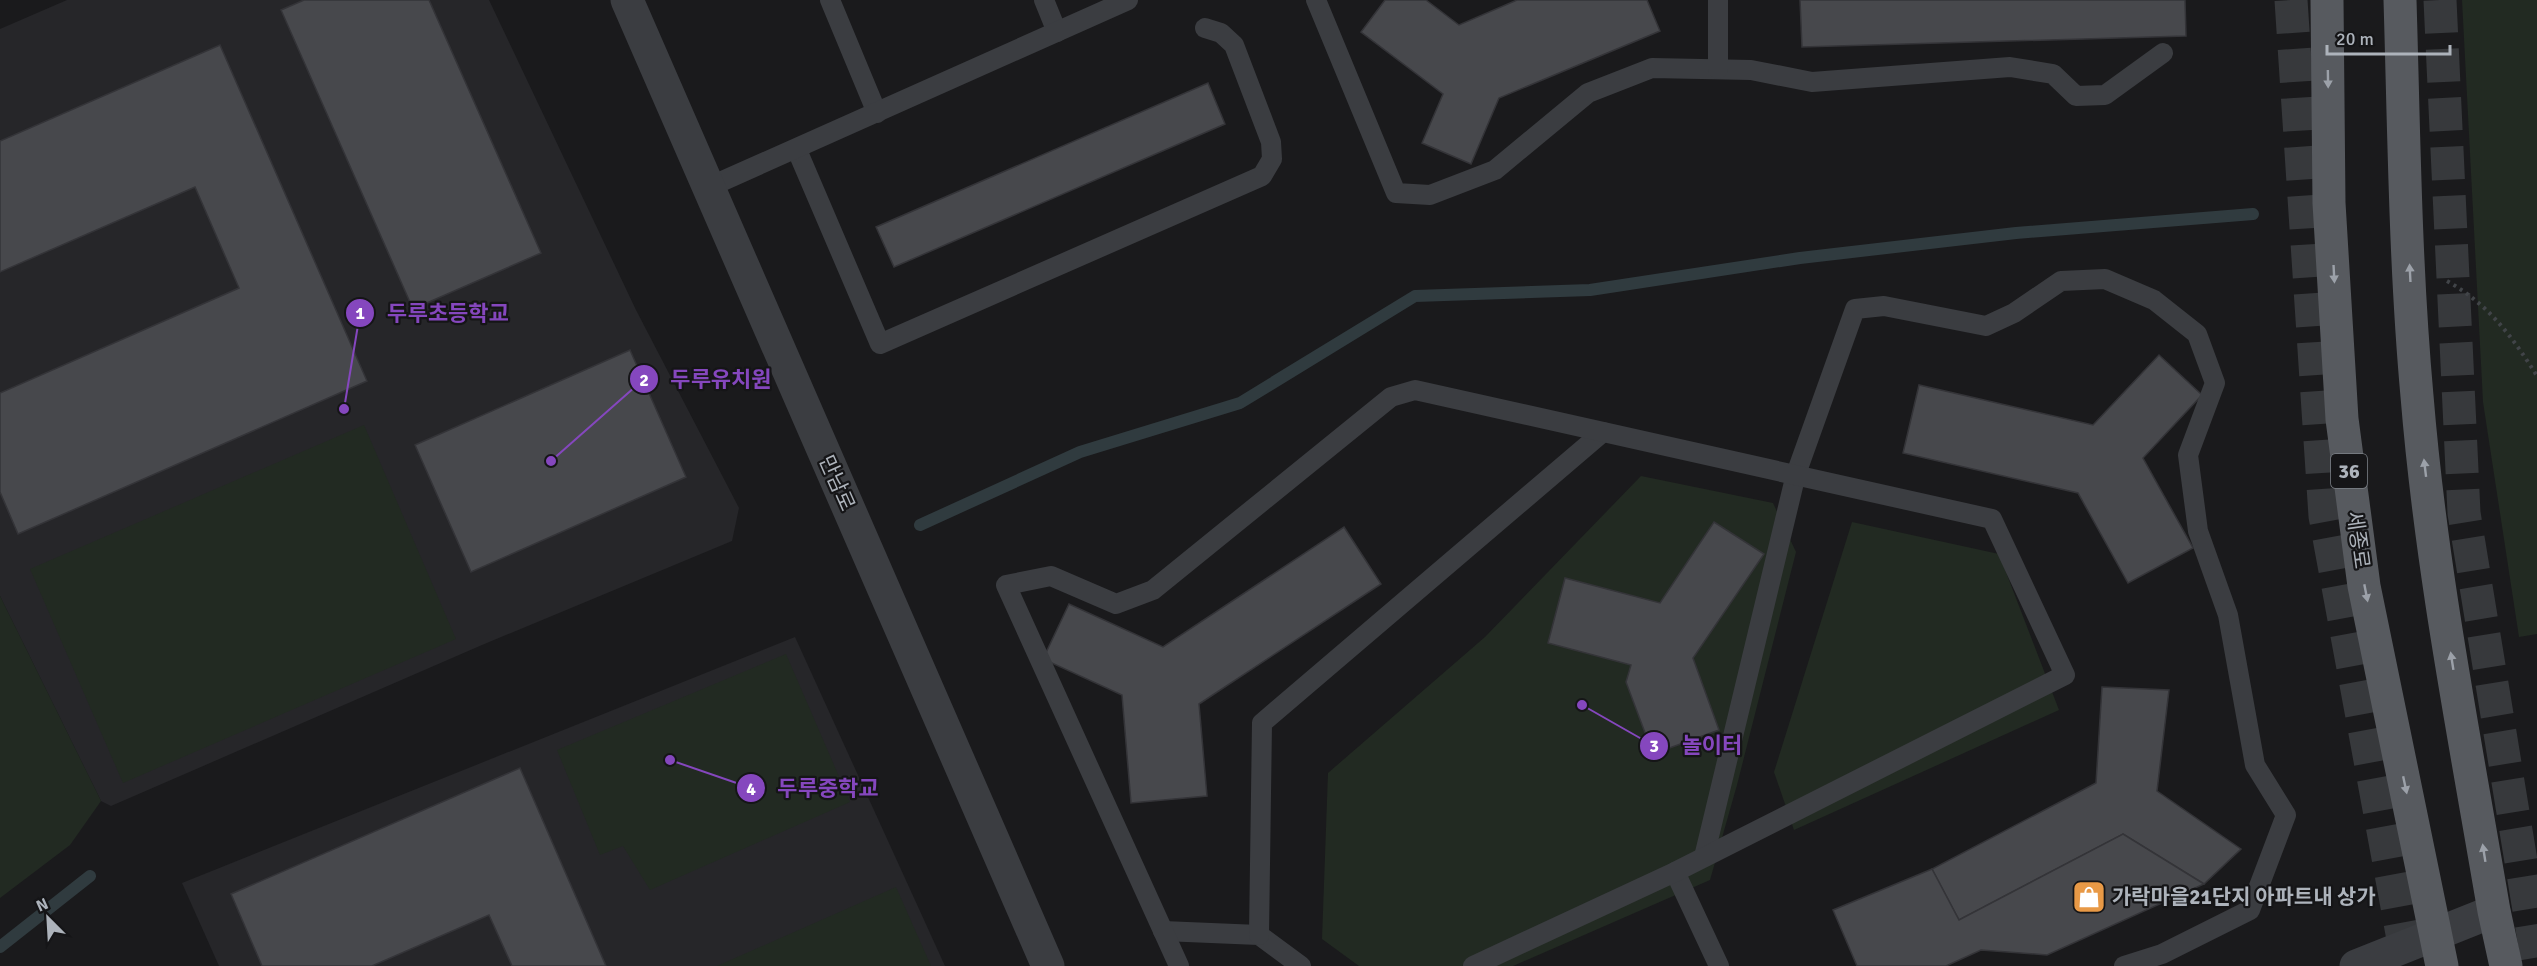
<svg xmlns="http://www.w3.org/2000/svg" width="2537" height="966" font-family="Signika,'Noto Sans KR',sans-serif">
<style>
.built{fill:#262629}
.green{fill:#222a22}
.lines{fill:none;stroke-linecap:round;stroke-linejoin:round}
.stream{stroke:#303b3f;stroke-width:12}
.building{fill:#47484c;stroke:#343438;stroke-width:1.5}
.trunk-tunnel{stroke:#37393c;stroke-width:33;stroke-dasharray:33 16;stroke-linecap:butt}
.path{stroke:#414448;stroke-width:4;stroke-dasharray:3 4.5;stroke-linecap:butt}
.service{stroke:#3b3d41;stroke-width:20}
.tertiary{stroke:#3b3d41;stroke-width:33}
.primary{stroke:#575a5f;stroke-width:33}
.oneway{fill:#9ca1a9}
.labels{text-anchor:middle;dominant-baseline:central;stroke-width:4.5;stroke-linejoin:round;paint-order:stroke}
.shield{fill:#151517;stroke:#7f848a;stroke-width:1.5}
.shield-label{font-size:20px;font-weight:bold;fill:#adb3bb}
.street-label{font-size:21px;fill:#adb3bb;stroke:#151517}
.poi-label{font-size:21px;font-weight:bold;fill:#adb3bb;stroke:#151517;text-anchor:start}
.leader{fill:none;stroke:#8547be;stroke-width:2}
.callout-dot{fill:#8547be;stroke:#151517;stroke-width:2}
.mark-label{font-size:18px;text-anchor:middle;font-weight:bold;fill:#fff}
.callout-label{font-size:22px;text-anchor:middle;font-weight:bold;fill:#8547be;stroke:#151517;stroke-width:4.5;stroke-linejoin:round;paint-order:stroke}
</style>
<rect width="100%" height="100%" fill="#1a1a1c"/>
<g class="built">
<path d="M67,0H489L636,310L739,508L732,541L482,645L111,806L101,801L0,596V29Z"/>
<path d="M795,637L945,966H219L182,883Z"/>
</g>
<g class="green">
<path d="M2462,0H2537V634L2519,637L2483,402Z"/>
<path d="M364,425L456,639L123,783L30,569Z"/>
<path d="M1641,476L1773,503L1796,552L1737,785L1710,880L1513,966H1359L1322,939L1328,773L1485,637Z"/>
<path d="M1852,522L1999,554L2059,710L1794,830L1774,772Z"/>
<path d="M0,596L101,801L70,845L0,898Z"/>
<path d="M786,654L850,802L650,890L623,846L600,855L557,750Z"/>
<path d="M896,887L931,966H717Z"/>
</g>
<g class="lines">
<g class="stream">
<path d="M920,525L1080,452L1240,403L1415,296L1590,290L1800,258L2016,233L2253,214"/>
<path d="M0,947L90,876"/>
</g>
</g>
<g class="building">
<path d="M304,0H429L541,253L413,309L281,10Z"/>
<path d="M1385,0H1426L1459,25L1517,0H1647L1660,31L1499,98L1471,164L1422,143L1443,94L1361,32Z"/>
<path d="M1800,0H2185L2186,36L1802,47Z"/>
<path d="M220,45L367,381L18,534L0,492V393L239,288L195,187L0,272V141Z"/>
<path d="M1208,83L1225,124L894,267L876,227Z"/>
<path d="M630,350L686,477L471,572L415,445Z"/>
<path d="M2159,355L2202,395L2143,458L2193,548L2128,583L2078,493L1903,453L1919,385L2093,425Z"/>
<path d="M1714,522L1764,554L1693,658L1719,730L1653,754L1626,682L1631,665L1548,643L1565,578L1660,603Z"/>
<path d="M1344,527L1381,584L1199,704L1207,796L1131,803L1122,695L1043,659L1069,604L1163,647Z"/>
<path d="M2102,687L2169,690L2157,791L2241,849L2204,884L2123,834L1959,920L1932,869L2096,783Z"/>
<path d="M520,768L606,966H512L489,915L372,966H262L231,894Z"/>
<path d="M2123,834L2204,884L2047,955L1981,950L1946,966H1857L1833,910L1932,869L1959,920Z"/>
</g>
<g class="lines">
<g class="trunk-tunnel">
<path d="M2291,0L2325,516L2408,966"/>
<path d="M2440,0L2464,513L2537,959"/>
</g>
<path class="path" d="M2447,281C2488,304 2512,336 2537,376"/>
<g class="service">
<path d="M830,0L877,113"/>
<path d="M1044,0L1057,32"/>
<path d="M1316,0L1396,193L1430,195L1495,170L1588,93L1652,68L1751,70L1812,82L2010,67L2053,74L2076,96L2105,95L2163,53"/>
<path d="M1718,69V0"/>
<path d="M797,150L880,344L1262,176L1272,159L1271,142L1234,45L1221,33L1205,28"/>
<path d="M709,187L1128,0"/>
<path d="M1704,857L1796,474L1855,309L1884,306L1986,326L2014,313L2061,281L2105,279L2154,300L2197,334L2215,383L2188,455L2198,531L2228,615L2255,765L2286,815L2250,910L2162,954L2124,966"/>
<path d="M1675,872L1719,966"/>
<path d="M1163,931L1259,935L1301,966"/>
<path d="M1259,935L1262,723L1603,432"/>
<path d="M1179,966L1006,585L1051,576L1116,604L1153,590L1391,397L1415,390L1992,519L2065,675L1675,872L1473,966"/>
</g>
<g class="tertiary">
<path d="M627,0L1048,966"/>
<path d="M2356,966L2494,911"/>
</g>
<g class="primary">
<path d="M2327,0L2329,203L2342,419L2364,586L2442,966"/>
<path d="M2400,0C2404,132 2405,264 2417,396C2431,569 2465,740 2494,911L2506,966"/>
</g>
</g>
<defs><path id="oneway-solid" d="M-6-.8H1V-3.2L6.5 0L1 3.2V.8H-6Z" transform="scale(1.5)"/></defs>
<g class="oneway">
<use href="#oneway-solid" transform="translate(2328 79) rotate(89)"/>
<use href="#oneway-solid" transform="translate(2410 273) rotate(-93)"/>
<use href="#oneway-solid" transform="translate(2334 274) rotate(87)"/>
<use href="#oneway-solid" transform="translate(2425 468) rotate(-97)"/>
<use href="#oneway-solid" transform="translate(2366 593) rotate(79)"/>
<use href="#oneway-solid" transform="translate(2452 661) rotate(-99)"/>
<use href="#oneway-solid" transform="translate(2405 785) rotate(78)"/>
<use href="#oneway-solid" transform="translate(2484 853) rotate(-99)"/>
</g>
<defs>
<g id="shop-square" transform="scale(1.725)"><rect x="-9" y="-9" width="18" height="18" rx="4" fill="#e89946" stroke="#151517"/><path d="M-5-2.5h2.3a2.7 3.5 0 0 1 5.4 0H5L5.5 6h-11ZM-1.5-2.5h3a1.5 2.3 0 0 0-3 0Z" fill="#fff"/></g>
</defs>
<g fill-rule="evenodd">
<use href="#shop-square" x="2089" y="897"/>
</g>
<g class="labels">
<rect class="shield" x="2331" y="454" width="36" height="34" rx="4.5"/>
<g class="shield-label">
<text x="2349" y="471">36</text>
</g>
<g class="street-label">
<text transform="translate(837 483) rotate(66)">만남로</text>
<text transform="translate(2358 540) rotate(82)">세종로</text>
</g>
<g class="poi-label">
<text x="2112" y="897">가락마을21단지 아파트내 상가</text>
</g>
</g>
<path class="leader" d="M344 409L360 313M551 461L644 379M1582 705L1654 746M670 760L751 788"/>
<g class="callout-dot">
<circle cx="344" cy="409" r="6"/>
<circle cx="551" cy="461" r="6"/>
<circle cx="1582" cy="705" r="6"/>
<circle cx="670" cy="760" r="6"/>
<circle cx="360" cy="313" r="15"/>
<circle cx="644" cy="379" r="15"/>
<circle cx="1654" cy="746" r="15"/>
<circle cx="751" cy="788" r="15"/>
</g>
<g class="mark-label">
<text x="360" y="319">1</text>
<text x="644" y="386">2</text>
<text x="1654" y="752">3</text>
<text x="751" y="795">4</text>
</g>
<g class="callout-label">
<text x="448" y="321">두루초등학교</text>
<text x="721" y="387">두루유치원</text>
<text x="1712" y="753">놀이터</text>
<text x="828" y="796">두루중학교</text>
</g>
<g transform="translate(48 918) rotate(336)" stroke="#151517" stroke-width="4.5" paint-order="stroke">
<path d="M0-4.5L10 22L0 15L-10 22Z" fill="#adb3bb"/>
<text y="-9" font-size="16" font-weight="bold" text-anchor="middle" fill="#adb3bb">N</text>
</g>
<path d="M2327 45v9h123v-9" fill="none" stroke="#adb3bb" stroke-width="3"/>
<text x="2336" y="45" font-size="18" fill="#adb3bb" stroke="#151517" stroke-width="4.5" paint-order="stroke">20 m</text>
</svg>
